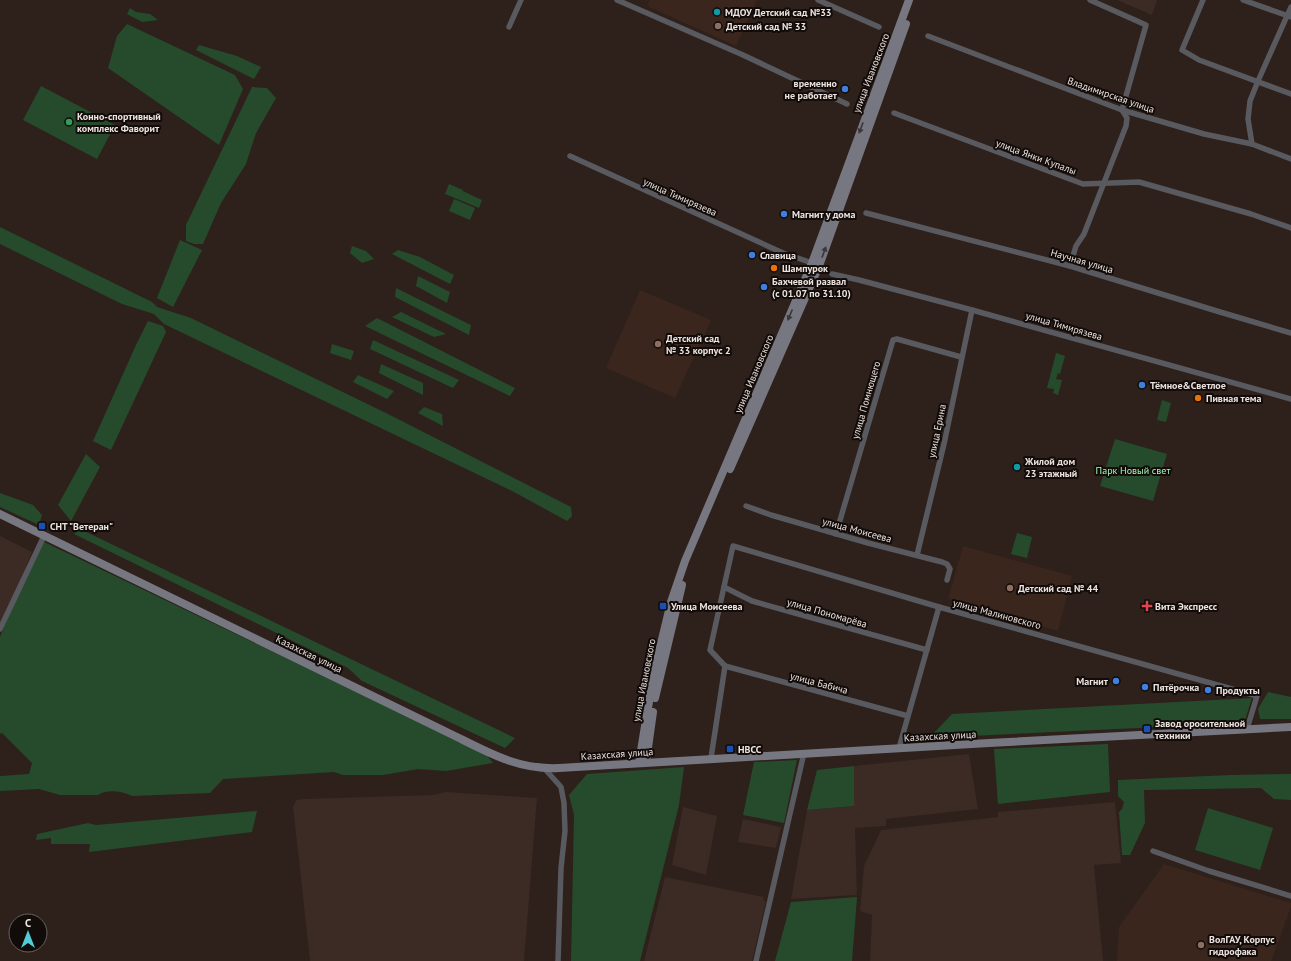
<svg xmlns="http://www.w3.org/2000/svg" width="1291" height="961" font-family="'PT Sans',sans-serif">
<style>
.built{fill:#3a261d}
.industrial{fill:#3c2a24}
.green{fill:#254b2c}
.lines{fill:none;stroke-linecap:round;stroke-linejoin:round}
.street{stroke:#595960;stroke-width:5.5}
.secondary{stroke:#777782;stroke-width:8}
.oneway{fill:#3a3639}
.culture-dot{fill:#0f9aa8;stroke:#110b09;stroke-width:1.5}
.education-dot{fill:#8d6e63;stroke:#110b09;stroke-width:1.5}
.shop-dot{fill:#3f7fe0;stroke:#110b09;stroke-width:1.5}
.leisure-dot{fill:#2e9e5b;stroke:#110b09;stroke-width:1.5}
.food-dot{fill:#e8710a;stroke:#110b09;stroke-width:1.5}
.transit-dot{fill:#1a4fb4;stroke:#110b09;stroke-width:1.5}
.health-dot{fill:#e0444e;stroke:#110b09;stroke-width:1.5}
.labels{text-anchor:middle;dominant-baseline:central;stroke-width:4;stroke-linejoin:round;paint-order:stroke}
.poi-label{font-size:10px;font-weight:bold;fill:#ece2de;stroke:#110b09;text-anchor:start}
.street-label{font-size:10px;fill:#ece2de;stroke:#110b09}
.park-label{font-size:10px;fill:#a7fbb3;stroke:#110b09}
</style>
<rect width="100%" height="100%" fill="#2e201a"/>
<g class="built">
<path d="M650,0H757L736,46L647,6Z"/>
<path d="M640,290L711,320L675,398L606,368Z"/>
<path d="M963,546L1072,576L1058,631L948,599Z"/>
<path d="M1164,864L1291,903V907L1271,961H1117L1119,927Z"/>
</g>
<g class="industrial">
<path d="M1117,0H1157L1152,15Z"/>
<path d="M0,536L32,552L0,632Z"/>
<path d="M969,754L978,809L886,819V826L855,828L857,895L791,899L807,810L854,806V766Z"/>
<path d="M446,792L537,798L524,961H310L293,807L296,800L303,799L433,795Z"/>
<path d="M1115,802L1121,863L1094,865L1103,961H870L872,915L860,911L864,866L881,830L998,817V812Z"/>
<path d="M683,807L717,816L706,875L672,865Z"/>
<path d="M743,819L781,827L776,848L738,842Z"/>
<path d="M665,877L764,897L763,900L766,901L752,961H644Z"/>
</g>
<g class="green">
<path d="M130,8L136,12L150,14L158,20L142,22L127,14Z"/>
<path d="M127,24L235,75L243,89L219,145L108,68L117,36Z"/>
<path d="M199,45L237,56L261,67L254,79L196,50Z"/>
<path d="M41,86L115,125L97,159L23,120Z"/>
<path d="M252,87L267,88L276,98L256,133L246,164L221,203L203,244H194L186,241V225Z"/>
<path d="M449,184L463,190L462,193L463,191L482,200L479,208L445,194Z"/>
<path d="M454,199L475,208L470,220L449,211Z"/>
<path d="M0,227L152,302L157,307L191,318L390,415L571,507L572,516L567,521L514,492L164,324L154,314L122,304L0,244Z"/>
<path d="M180,240L202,250L173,307L157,298Z"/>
<path d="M352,246L366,251L374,259L362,263L350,253Z"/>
<path d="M398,250L420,257L454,275L450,284L392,254Z"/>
<path d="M418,276L450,292L447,303L416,286Z"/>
<path d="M396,288L471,325L469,335L395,297Z"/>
<path d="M401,312L446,334L434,337L392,317Z"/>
<path d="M377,318L515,388L510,396L365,326Z"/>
<path d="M148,321L163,326L166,332L111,450L93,441L136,345Z"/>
<path d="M373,340L459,380L453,388L370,349Z"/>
<path d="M332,344L354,351L351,360L330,353Z"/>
<path d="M1056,353L1065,356L1060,374L1058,373L1056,379L1062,380L1058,395L1053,393L1054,389L1047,388Z"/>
<path d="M381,364L423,383V395L379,373Z"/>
<path d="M358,375L394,391L387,399L353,382Z"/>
<path d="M1162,400L1171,403L1166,422L1157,420Z"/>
<path d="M424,407L442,414L443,426L418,413Z"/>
<path d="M1115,439L1167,454L1153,501L1100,486Z"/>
<path d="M86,454L100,467L71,521L58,505Z"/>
<path d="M0,493L33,505L42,515L39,525L0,507Z"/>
<path d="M80,529L515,738L505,748L362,681L348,668L74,534Z"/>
<path d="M1017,533L1032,537L1027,558L1011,554Z"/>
<path d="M40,540L486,754L493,763L446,771L418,769L383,775H343L334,772L223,779L210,793L132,796C121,791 108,789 98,795H60L39,789L0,791V776L29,774L32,763L2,733L0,734V637Z"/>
<path d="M1268,692L1291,697V719H1260L1258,709Z"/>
<path d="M1252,698L1244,723L929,738L952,714Z"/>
<path d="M1108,744L1110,792L998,804L994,749Z"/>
<path d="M797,760L784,823L743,815L754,762Z"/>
<path d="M854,766V806L807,810L817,770Z"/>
<path d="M684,767L679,805L640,961H571L574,815L569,795L587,774Z"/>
<path d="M1291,774V800L1274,799L1261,788L1144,790L1145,823L1130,855H1122L1119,812L1122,809L1124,802L1118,796V780L1231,775Z"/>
<path d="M1208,808L1273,828L1260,870L1195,850Z"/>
<path d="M257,811L252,832L89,852L90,844H51V838L36,840L37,834L88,823L96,825Z"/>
<path d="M857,897L852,961H775L791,902Z"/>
</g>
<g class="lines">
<g class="street">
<path d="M617,0L743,55L847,104"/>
<path d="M818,0L879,27"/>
<path d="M1203,0L1182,50L1199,60L1291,94"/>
<path d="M1243,0L1291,17"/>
<path d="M509,27L521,0"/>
<path d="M928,36L1122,110L1204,134L1252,144L1291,159"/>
<path d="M894,113L1083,184L1139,182L1251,214L1291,228"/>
<path d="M1252,144L1248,119L1250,101L1258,81L1291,7"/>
<path d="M570,156L783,253L815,264"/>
<path d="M866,213L1070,266L1220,312L1291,333"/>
<path d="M1070,266L1076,246L1084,234L1126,126L1127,118L1122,110L1146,25L1090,0"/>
<path d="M832,274L859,280L972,310L1291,399"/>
<path d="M746,506L771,515L868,543L942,562L947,564L950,569L947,580"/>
<path d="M836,534L893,340L897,339L961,357"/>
<path d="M917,555L944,444L972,310"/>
<path d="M724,587L752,601L927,650"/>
<path d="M0,629L44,536"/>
<path d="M725,666L908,716"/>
<path d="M899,748L939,607"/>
<path d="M711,758L725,666L710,650L733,546L939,607L1257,696L1247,729"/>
<path d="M544,768L561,787L564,803L565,831L561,868L558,961"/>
<path d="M1153,851L1209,871L1291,896"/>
<path d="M756,961L804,753"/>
</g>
<g class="secondary">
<path d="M730,469L819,266L906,24"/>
<path d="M0,514L457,737C491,754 520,770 559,768L989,743L1291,727"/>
<path d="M655,698L682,585"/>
<path d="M646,762L653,712"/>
<path d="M639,763L653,677L671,602L685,561L812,263L909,0"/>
</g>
</g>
<defs><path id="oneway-solid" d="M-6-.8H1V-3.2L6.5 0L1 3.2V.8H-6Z"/></defs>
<g class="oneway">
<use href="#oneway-solid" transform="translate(861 128) rotate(110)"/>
<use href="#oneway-solid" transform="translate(824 252) rotate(-70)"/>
<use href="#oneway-solid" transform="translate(790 315) rotate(113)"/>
</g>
<g class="culture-dot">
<circle cx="717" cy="12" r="4"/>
<circle cx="1017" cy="467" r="4"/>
</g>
<g class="education-dot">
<circle cx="718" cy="26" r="4"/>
<circle cx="658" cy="344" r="4"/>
<circle cx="1010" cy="588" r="4"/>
<circle cx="1201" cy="945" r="4"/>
</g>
<g class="shop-dot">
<circle cx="845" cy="89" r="4"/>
<circle cx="784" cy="214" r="4"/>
<circle cx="752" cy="255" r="4"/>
<circle cx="764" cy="287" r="4"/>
<circle cx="1142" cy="385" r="4"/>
<circle cx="1116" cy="681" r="4"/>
<circle cx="1145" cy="687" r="4"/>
<circle cx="1208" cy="690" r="4"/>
</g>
<circle class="leisure-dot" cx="69" cy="122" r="4"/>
<g class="food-dot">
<circle cx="774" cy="268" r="4"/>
<circle cx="1198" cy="398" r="4"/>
</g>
<g class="transit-dot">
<rect x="38" y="522" width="8" height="8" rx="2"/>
<rect x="659" y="602" width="8" height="8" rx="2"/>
<rect x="1143" y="725" width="8" height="8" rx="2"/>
<rect x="726" y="745" width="8" height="8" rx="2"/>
</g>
<path class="health-dot" d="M1145 600h4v4h4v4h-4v4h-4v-4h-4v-4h4z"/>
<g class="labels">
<g class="poi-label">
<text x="725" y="12">МДОУ Детский сад №33</text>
<text x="726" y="26">Детский сад № 33</text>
<text x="837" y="83" text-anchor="end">временно<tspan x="837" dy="12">не работает</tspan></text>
<text x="77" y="116">Конно-спортивный<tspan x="77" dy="12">комплекс Фаворит</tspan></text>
<text x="792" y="214">Магнит у дома</text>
<text x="760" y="255">Славица</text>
<text x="782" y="268">Шампурок</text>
<text x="772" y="281">Бахчевой развал<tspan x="772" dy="12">(с 01.07 по 31.10)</tspan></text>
<text x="666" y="338">Детский сад<tspan x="666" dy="12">№ 33 корпус 2</tspan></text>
<text x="1150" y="385">Тёмное&amp;Светлое</text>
<text x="1206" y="398">Пивная тема</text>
<text x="1025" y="461">Жилой дом<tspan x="1025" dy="12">23 этажный</tspan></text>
<text x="50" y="526">СНТ "Ветеран"</text>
<text x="1018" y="588">Детский сад № 44</text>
<text x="671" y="606">Улица Моисеева</text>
<text x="1155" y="606">Вита Экспресс</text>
<text x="1108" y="681" text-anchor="end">Магнит</text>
<text x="1153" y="687">Пятёрочка</text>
<text x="1216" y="690">Продукты</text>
<text x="1155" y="723">Завод оросительной<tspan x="1155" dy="12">техники</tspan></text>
<text x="738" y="749">НВСС</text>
<text x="1209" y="939">ВолГАУ, Корпус<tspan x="1209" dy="12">гидрофака</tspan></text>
</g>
<g class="street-label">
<text transform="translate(871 73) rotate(-69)">улица Ивановского</text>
<text transform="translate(1111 95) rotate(19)">Владимирская улица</text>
<text transform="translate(1036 157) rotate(20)">улица Янки Купалы</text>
<text transform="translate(680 197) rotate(24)">улица Тимирязева</text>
<text transform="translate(1082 261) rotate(16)">Научная улица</text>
<text transform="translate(1064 326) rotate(16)">улица Тимирязева</text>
<text transform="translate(754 374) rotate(-67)">улица Ивановского</text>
<text transform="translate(866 400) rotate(-74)">улица Помнющего</text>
<text transform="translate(937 431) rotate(-78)">улица Ерина</text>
<text transform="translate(857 530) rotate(15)">улица Моисеева</text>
<text transform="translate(827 613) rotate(16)">улица Пономарёва</text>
<text transform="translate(997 614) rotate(15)">улица Малиновского</text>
<text transform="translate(309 654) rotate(26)">Казахская улица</text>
<text transform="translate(644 680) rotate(-79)">улица Ивановского</text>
<text transform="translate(819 683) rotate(15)">улица Бабича</text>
<text transform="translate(940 736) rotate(-3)">Казахская улица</text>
<text transform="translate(617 754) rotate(-4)">Казахская улица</text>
</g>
<g class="park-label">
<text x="1133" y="470">Парк Новый свет</text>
</g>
</g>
<g transform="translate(28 933)"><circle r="19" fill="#110b09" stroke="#69615e"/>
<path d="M0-3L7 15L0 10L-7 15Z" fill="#52cbd8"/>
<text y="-6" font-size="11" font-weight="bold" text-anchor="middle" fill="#ece2de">С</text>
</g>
</svg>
